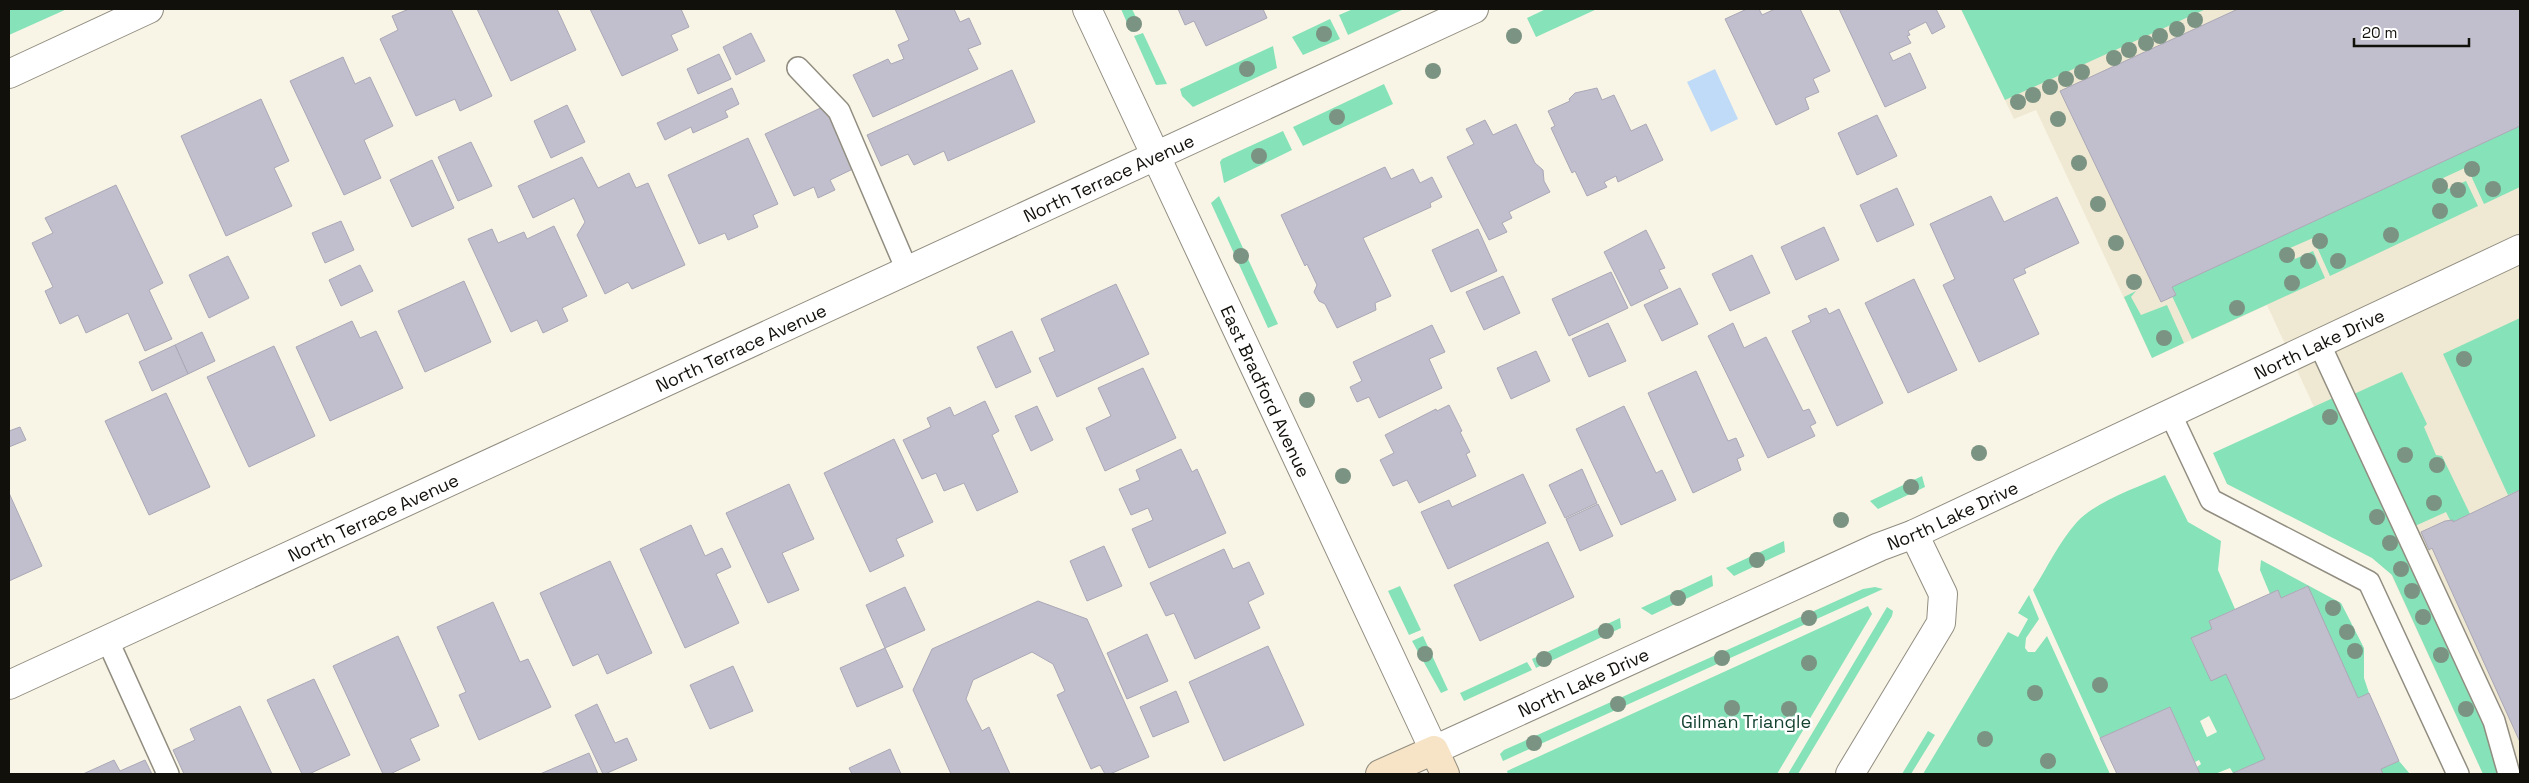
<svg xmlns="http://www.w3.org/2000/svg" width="2529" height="783" font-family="'Space Grotesk',sans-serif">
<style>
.built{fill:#efe8d2}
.green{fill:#86e2b8;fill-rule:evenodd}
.water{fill:#bfdbf7}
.building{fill:#c1bfce;stroke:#aaa8b6}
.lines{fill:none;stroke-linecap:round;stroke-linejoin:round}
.service-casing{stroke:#918d80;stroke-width:24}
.minor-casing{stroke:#918d80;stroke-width:30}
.tertiary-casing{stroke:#918d80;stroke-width:30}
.secondary-casing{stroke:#918d80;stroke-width:30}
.service{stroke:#fff;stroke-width:21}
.minor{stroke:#fff;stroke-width:28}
.tertiary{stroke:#fff;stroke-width:28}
.secondary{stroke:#f7e3c5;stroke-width:28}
.tree{fill:#7b9382}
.labels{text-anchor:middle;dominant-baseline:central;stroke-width:5;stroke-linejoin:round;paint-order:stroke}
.street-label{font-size:18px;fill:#12100b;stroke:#fff}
.park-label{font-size:18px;fill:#144330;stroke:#fff}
</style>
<rect width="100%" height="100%" fill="#f9f5e6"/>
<path class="built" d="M1961,9H2520V774H2483L2267,305L2152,358L2036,110L2014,119Z"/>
<g class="green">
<path d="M9,9H67L9,35Z"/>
<path d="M1121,9H1132L1141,27L1131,32Z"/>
<path d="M1353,9H1404L1348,35L1339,15Z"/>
<path d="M1546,9H1597L1536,37L1527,18Z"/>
<path d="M1961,9H2206L2005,100Z"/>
<path d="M1330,19L1340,39L1303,55L1292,37Z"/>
<path d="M1143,33L1167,84L1156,85L1134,36Z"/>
<path d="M1273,46L1277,68L1193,107L1182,96L1180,89Z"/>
<path d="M1384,84L1393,104L1303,146L1293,127Z"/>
<path d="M2520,126V187L2484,204L2467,167L2443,178L2448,189L2466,181L2478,206L2330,276L2313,238L2290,248L2295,259L2313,251L2325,278L2192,339L2172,296L2176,294L2172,287Z"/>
<path d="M1283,131L1292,150L1224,183L1220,162L1222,159Z"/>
<path d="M1219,196L1278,324L1268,328L1211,203Z"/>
<path d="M2136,291L2131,297L2141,315L2167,305L2184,343L2152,358L2124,297Z"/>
<path d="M2520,318V490L2508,495L2443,354Z"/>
<path d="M2402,372L2427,424L2424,427L2436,455L2442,456L2470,514L2453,522L2450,520L2446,512L2415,526L2354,394Z"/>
<path d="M2333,398L2481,714L2499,774H2483L2392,575L2372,558L2227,484L2213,453Z"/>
<path d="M2165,475L2188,522L2221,541L2218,570L2235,609L2209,621L2212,629L2191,639L2211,680L2226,674L2265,759L2233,773L2230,768L2215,774H2200L2197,767L2201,764L2199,760L2195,762L2170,707L2100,738L2033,590C2047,568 2059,542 2077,522C2096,501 2139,487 2165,475ZM2209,716L2217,732L2207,737L2200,721Z"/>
<path d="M1922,476L1925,487L1878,509L1870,501Z"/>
<path d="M1784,541L1785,552L1734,576L1726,568Z"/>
<path d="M2261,560L2341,603L2364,648V678L2369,693L2358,698L2307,586L2281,598L2278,590L2270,594L2260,570Z"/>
<path d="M1712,575L1713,586L1652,615L1641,608Z"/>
<path d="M1400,586L1421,630L1409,635L1388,591Z"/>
<path d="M1875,587L1883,589L1503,761L1500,754L1504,750L1863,589Z"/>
<path d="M2029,595L2039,619L2026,638L2025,648L2028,652H2035L2047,636L2110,774H1923L2008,632L2018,637L2028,619L2018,613Z"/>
<path d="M1868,606L1872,614L1777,774H1508L1507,771Z"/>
<path d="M1887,607L1893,611L1892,616L1798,774H1788Z"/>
<path d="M1620,618L1621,628L1536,668L1532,659Z"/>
<path d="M1423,636L1448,690L1441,693L1412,641Z"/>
<path d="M1527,662L1532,670L1464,701L1460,693Z"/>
<path d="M1928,731L1935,735L1911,774H1902Z"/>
<path d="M2399,761L2410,774H2383L2381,769Z"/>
</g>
<path class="water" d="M1715,69L1738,119L1711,132L1687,82Z"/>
<g class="building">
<path d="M409,9H451L492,96L460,111L455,99L416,116L380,39L398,30L392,16Z"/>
<path d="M477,9H557L576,50L511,81Z"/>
<path d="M590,9H681L689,27L671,35L678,50L622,76Z"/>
<path d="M895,9H954L960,22L969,18L981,44L968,49L978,69L873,117L853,75L888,59L891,64L904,59L898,45L909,40Z"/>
<path d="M1178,9H1263L1267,18L1206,46L1194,21L1185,25Z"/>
<path d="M1747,9H1759L1762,15L1775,9H1800L1830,71L1813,79L1819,92L1805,98L1809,109L1776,125L1725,19Z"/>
<path d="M1839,9H1936L1945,27L1932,34L1926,22L1908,31L1910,35L1907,36L1911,43L1889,53L1893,61L1910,53L1926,88L1885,107Z"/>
<path d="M2238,9H2520V126L2172,287L2176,295L2161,302L2060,91Z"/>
<path d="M751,33L765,61L736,75L723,47Z"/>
<path d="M719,54L731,79L698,94L687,69Z"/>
<path d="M343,57L355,84L370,77L393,126L364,140L381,178L344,195L290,81Z"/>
<path d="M1012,70L1035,122L948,161L944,151L914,165L908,154L881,166L867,135Z"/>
<path d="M732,88L739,104L725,111L728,117L693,133L691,127L665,140L657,123Z"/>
<path d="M1597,88L1602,100L1614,95L1631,131L1646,124L1663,160L1618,182L1616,176L1604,182L1607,187L1587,196L1575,171L1572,173L1551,128L1555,126L1548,111L1570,101L1569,99L1575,93Z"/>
<path d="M261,99L289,161L274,168L292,206L226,236L181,136Z"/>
<path d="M567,105L585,142L551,158L534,121Z"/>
<path d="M827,105L855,168L830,180L835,190L818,198L814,187L794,196L765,134Z"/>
<path d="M1877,115L1897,156L1857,175L1838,133Z"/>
<path d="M1485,120L1493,135L1516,124L1535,163L1543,170L1544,181L1550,192L1509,212L1512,218L1502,223L1507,232L1489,240L1447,157L1474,144L1466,129Z"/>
<path d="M748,138L778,204L753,215L758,227L728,240L725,233L699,244L668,175Z"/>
<path d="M471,142L492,186L458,201L438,157Z"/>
<path d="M582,157L598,188L629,173L636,188L648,183L685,265L632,289L628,282L605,294L577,235L585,222L574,198L533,218L518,186Z"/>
<path d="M432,160L454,208L412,227L390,180Z"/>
<path d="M1385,167L1391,179L1413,169L1420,183L1432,177L1442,197L1430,203L1431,207L1363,238L1391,296L1375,303L1376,310L1337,328L1325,304L1319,301L1314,292L1317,285L1307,264L1305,266L1281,215Z"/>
<path d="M116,185L163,283L149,290L172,339L145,351L128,313L86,333L78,315L60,324L45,291L53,287L32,243L53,233L45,218Z"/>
<path d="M1897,188L1914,225L1877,242L1860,205Z"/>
<path d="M1991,196L2004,222L2057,197L2079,243L2024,269L2026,273L2013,279L2039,334L1979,362L1943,285L1955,279L1930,224Z"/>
<path d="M341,221L354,250L325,263L312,233Z"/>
<path d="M554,226L587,296L562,308L568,321L543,333L537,320L511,332L468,239L492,229L498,243L524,232L527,239Z"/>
<path d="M1824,227L1839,260L1796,280L1781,247Z"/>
<path d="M1478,229L1497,271L1451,292L1432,250Z"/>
<path d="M1646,230L1665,268L1659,270L1668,288L1631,306L1604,252Z"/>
<path d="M1752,255L1770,293L1730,311L1712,274Z"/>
<path d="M228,256L249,298L209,318L189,275Z"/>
<path d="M360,265L373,291L341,306L329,280Z"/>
<path d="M1611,272L1628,308L1569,336L1552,299Z"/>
<path d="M1503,276L1520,313L1484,330L1466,292Z"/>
<path d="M1914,279L1957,370L1908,393L1865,303Z"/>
<path d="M464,281L491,342L425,372L398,311Z"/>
<path d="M1116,284L1149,354L1057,397L1039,358L1055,351L1041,319Z"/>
<path d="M1680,288L1698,324L1662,341L1644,305Z"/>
<path d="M1826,308L1829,314L1839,309L1883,403L1837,426L1792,331L1811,322L1808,316Z"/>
<path d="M352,321L360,338L376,331L403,388L330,421L296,347Z"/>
<path d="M1608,323L1626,361L1589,377L1572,339Z"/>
<path d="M1733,323L1744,348L1766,337L1803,411L1809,409L1816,423L1810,426L1815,436L1768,458L1708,336Z"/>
<path d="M1432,325L1445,352L1429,359L1442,388L1379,418L1369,397L1357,402L1350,387L1362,381L1353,362Z"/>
<path d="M1012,331L1031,372L996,388L977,347Z"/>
<path d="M202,332L215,361L188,374L175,345Z"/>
<path d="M175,345L188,374L152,391L139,362Z"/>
<path d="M274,346L315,436L249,467L207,377Z"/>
<path d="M1536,351L1550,381L1511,399L1497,368Z"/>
<path d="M1143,368L1176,438L1105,471L1086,428L1111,416L1098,388Z"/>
<path d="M1696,371L1728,441L1736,438L1744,456L1737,459L1741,470L1693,493L1648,393Z"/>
<path d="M166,393L210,487L149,515L105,421Z"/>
<path d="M985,401L999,431L992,435L1018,492L977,511L964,483L944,491L936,473L922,479L903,440L931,427L927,418L950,407L954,416Z"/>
<path d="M1449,405L1462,431L1460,432L1470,452L1466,454L1476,476L1419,503L1407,480L1393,486L1380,460L1394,453L1385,435L1436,409L1437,411Z"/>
<path d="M1037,406L1053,440L1031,451L1015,416Z"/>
<path d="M1624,406L1656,473L1662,470L1676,500L1621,525L1576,429Z"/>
<path d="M20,427L26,440L9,447V431Z"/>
<path d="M894,439L933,522L896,539L904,556L870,572L824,473Z"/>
<path d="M1181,449L1192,472L1197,469L1226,533L1149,568L1132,529L1153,520L1148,508L1131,515L1119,489L1140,480L1136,470Z"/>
<path d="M1582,469L1597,503L1565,518L1549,485Z"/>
<path d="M1523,474L1546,523L1448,569L1421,512L1449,500L1452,507Z"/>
<path d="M789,484L814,539L782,553L799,590L768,603L726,513Z"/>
<path d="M2520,490V742L2432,548L2429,550L2421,532L2445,521L2453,520V522Z"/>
<path d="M9,493L42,566L9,581Z"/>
<path d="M1598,504L1613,536L1580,551L1566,519Z"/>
<path d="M691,525L705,556L722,548L731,567L716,574L739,623L685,648L640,549Z"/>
<path d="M1548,542L1574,597L1480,641L1454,585Z"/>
<path d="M1104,546L1122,586L1087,601L1070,561Z"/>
<path d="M1224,549L1233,569L1249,562L1264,594L1248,602L1260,628L1195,659L1174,613L1166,616L1150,583Z"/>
<path d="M610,561L652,653L607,674L598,654L573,666L540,593Z"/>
<path d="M2308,586L2358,698L2369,693L2399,761L2381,769L2383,774H2231L2265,759L2226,674L2211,681L2191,638L2212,629L2209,621L2278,590L2281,598Z"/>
<path d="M905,587L925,630L885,648L866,605Z"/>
<path d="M1038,601L1087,619L1149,757L1110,774H1105L1100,765L1091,769L1057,695L1065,691L1053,664L1032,652L973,680L966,699L982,731L989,727L1010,774H951L913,690L932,649Z"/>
<path d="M493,602L520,662L528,659L551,707L479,740L459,695L466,692L437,627Z"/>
<path d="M1147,634L1168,681L1127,699L1107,653Z"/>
<path d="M398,636L439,726L410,739L420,760L390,774H383L333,666Z"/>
<path d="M1268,646L1304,725L1224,761L1189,682Z"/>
<path d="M885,648L903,687L857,707L840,668Z"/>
<path d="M733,666L753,711L710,729L690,685Z"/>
<path d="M314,679L350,755L309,774H302L267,700Z"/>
<path d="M1176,691L1189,722L1153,737L1140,707Z"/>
<path d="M597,704L615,743L627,738L637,760L605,774H603L575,715Z"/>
<path d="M240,706L272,774H184L173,750L195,740L190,729Z"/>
<path d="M2170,707L2200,774H2117L2100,738Z"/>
<path d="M890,749L901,774H852L849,768Z"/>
<path d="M589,753L598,774H540Z"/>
<path d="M114,760L120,771L145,760L152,774H83Z"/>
</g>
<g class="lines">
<g class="service-casing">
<g id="service">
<path d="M798,68L839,111L907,270"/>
<path d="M2319,343L2494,721L2509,774"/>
<path d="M2170,413L2211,500L2369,582L2458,774"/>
<path d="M107,639L168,774"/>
</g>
</g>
<g class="minor-casing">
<g id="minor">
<path id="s1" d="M1087,9L1434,750"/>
<path d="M9,74L149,9"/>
<path id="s2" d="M9,685L1474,9"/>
</g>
</g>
<g class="tertiary-casing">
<g id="tertiary">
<path id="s3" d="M1434,750L1879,547L1914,534L2520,249"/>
<path d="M1850,774L1941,623L1943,594L1914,534"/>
</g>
</g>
<g class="secondary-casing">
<path id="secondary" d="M1380,774L1434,750L1445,774"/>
</g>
<use href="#service" class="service"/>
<use href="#minor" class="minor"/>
<use href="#tertiary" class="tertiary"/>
<use href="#secondary" class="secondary"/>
</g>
<g class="tree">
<circle cx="2195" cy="20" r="8"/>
<circle cx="1134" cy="24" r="8"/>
<circle cx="2177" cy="29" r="8"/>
<circle cx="1324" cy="34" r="8"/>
<circle cx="1514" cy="36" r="8"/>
<circle cx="2160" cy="36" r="8"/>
<circle cx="2146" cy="43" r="8"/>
<circle cx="2129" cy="50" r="8"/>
<circle cx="2114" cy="58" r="8"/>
<circle cx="1247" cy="69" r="8"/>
<circle cx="1433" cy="71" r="8"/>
<circle cx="2082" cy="72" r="8"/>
<circle cx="2066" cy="79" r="8"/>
<circle cx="2050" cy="87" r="8"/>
<circle cx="2033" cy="95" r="8"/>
<circle cx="2018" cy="102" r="8"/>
<circle cx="1337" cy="117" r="8"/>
<circle cx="2058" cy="119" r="8"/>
<circle cx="1259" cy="156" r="8"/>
<circle cx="2079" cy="163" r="8"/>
<circle cx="2472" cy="169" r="8"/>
<circle cx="2440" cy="186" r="8"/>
<circle cx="2493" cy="189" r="8"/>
<circle cx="2458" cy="190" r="8"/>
<circle cx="2098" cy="204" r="8"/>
<circle cx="2440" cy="211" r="8"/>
<circle cx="2391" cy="235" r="8"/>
<circle cx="2320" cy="241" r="8"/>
<circle cx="2116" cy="243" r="8"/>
<circle cx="2287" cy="255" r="8"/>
<circle cx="1241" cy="256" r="8"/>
<circle cx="2308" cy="261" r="8"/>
<circle cx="2338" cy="261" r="8"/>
<circle cx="2134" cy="282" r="8"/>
<circle cx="2292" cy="283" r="8"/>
<circle cx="2237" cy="308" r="8"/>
<circle cx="2164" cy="338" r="8"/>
<circle cx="2464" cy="359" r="8"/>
<circle cx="1307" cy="400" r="8"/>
<circle cx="2330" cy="417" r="8"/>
<circle cx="1979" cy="453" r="8"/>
<circle cx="2405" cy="455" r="8"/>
<circle cx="2437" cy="465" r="8"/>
<circle cx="1343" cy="476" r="8"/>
<circle cx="1911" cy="487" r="8"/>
<circle cx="2434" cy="503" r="8"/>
<circle cx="2377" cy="517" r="8"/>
<circle cx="1841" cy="520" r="8"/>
<circle cx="2390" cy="543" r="8"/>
<circle cx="1757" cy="560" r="8"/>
<circle cx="2401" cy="569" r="8"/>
<circle cx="2412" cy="591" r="8"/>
<circle cx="1678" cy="598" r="8"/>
<circle cx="2333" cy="608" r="8"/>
<circle cx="2423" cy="617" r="8"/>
<circle cx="1809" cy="618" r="8"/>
<circle cx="1606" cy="631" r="8"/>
<circle cx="2347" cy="632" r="8"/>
<circle cx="2355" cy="651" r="8"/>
<circle cx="1425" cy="654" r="8"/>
<circle cx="2441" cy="655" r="8"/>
<circle cx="1722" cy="658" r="8"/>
<circle cx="1544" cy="659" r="8"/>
<circle cx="1809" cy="663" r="8"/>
<circle cx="2100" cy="685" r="8"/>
<circle cx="2035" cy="693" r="8"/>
<circle cx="1618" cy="704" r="8"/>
<circle cx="1732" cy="708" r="8"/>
<circle cx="1789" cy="709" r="8"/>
<circle cx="2466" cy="709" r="8"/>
<circle cx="1985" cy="739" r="8"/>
<circle cx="1534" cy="743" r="8"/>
<circle cx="2048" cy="761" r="8"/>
</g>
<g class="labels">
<g class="street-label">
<text stroke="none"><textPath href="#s2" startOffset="1211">North Terrace Avenue</textPath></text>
<text stroke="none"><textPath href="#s3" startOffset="974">North Lake Drive</textPath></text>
<text stroke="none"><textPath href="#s2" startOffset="806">North Terrace Avenue</textPath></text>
<text stroke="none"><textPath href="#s1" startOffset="422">East Bradford Avenue</textPath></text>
<text stroke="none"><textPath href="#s3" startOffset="569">North Lake Drive</textPath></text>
<text stroke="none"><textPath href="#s2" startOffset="401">North Terrace Avenue</textPath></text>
<text stroke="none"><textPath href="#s3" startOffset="164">North Lake Drive</textPath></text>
</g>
<g class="park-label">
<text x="1746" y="721">Gilman Triangle</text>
</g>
</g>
<rect width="2529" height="783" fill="none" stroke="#12100b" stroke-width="20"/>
<path d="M2354 38v8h115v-8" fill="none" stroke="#12100b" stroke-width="2.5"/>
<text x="2362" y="38" font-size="15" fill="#12100b" stroke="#ffffff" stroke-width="4" paint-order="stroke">20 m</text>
</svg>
